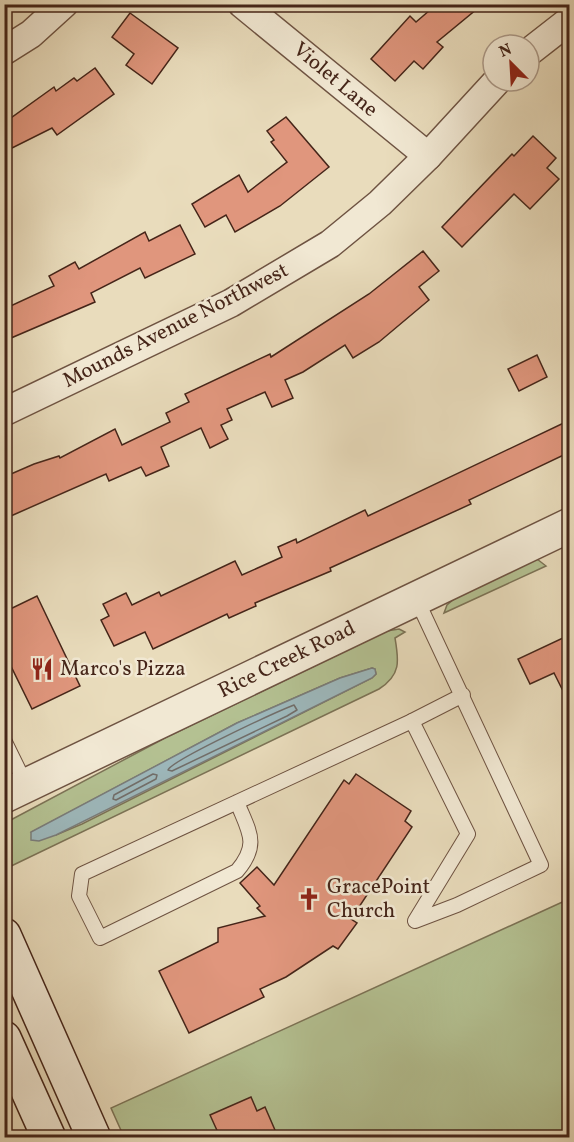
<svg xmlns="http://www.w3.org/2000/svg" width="574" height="1142" font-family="Vollkorn,serif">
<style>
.green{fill:#b4c192;stroke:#7c7356;stroke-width:1.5;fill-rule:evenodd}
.water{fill:#9db8bc;stroke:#7a7d7b;stroke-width:1.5}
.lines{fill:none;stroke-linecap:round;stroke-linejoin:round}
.shore{stroke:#716e6a;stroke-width:1.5}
.building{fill:#e0967d;stroke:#452519;stroke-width:1.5}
.service-casing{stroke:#6e5342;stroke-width:16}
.minor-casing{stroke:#6e5342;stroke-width:30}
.tertiary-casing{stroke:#6e5342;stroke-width:36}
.secondary-casing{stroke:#452519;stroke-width:36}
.service{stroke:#f1e8d3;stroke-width:14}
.minor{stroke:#f1e8d3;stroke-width:27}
.tertiary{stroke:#f1e8d3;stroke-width:33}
.secondary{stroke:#f1e8d3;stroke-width:33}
.labels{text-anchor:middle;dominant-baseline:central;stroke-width:5;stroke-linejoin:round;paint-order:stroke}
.street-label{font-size:21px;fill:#452519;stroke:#f1e8d3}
.poi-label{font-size:21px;fill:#452519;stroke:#f1e8d3;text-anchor:start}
</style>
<rect width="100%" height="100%" fill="#e9dcbc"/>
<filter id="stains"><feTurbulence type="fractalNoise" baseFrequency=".00333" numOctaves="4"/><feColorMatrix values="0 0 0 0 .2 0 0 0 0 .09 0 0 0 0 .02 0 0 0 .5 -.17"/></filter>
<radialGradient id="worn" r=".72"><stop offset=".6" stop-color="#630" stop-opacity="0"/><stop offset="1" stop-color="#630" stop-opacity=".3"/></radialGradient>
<g class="green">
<path d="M537,559L546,566L444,613L447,605L454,599Z"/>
<path d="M399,629L405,632L395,638C399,661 401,675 379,689L5,869V823L165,738L387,631ZM372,668L375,669L376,674L372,678L82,824L56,835L32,832L237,723L340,678Z"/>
<path d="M569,899V1137H124L111,1108Z"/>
</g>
<path class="water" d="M372,668L375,669L376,674L372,678L56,835L39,841L31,840V832L237,723L340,678Z"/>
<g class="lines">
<g class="shore">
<path d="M294,705L297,710L287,716L172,771L168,770C172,760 276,712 294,705Z"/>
<path d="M153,774L157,775L156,779L116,800L113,799L114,795Z"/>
</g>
</g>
<g class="building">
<path d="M437,4H483L437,42L443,47L423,69L414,61L395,81L371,59L410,16L416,22Z"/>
<path d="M130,13L178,48L152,84L126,65L134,54L112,37Z"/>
<path d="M95,68L114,94L57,135L52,128L4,152V123L54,87L56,91L74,78L77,81Z"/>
<path d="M286,117L329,167L280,206L235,232L226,215L205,227L192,204L239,175L248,192L287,162L271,142L274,140L267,131Z"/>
<path d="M533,136L556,158L547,168L559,179L530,209L514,194L462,247L442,227L512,154L514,156Z"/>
<path d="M180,225L195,254L145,278L140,268L91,293L95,302L4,341V309L54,286L49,276L75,262L79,269L145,232L149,241Z"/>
<path d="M423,251L439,271L419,287L429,300L379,342L353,358L345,345L303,372L285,380L293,398L272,407L265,392L227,409L232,420L221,425L228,439L210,448L201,428L161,447L169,466L146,476L141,467L109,481L106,474L4,519V477L34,464L59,456L60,458L115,429L122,445L170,422L166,413L189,402L185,394L270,354L271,357L369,294Z"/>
<path d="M537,355L547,377L519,391L508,369Z"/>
<path d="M570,420V452L469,500L471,504L330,568L331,571L255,603L256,606L229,618L227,614L153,649L145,632L114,646L101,620L109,616L103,604L126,593L132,605L159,592L161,596L235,561L242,575L282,557L278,547L296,539L297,543L365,510L368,516Z"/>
<path d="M37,596L80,686L32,709L4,652V612Z"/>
<path d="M565,637L570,647V705L554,673L530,684L518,659Z"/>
<path d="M356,774L411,811L405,821L412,827L351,919L357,923L338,949L333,946L286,977L260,989L264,997L189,1033L159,971L218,942V928L265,916L257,908L260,906L240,883L257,867L274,885L344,780L349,784Z"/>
<path d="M251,1097L257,1111L265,1107L278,1137H220L210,1115Z"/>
</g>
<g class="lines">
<g class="service-casing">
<g id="service">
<path d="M412,721L463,695"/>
<path d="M4,740L26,785"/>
<path d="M237,802C249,832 260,844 237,871L100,938L79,896L82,874L412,721L468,834L415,921L457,905L541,865L416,598"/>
</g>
</g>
<g class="minor-casing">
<g id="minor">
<path d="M242,4L428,156"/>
<path d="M4,51L31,34L64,4"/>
<path d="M529,52L570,20"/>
<path d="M4,412L231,303L330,244L380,203L428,156L497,81"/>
</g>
</g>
<g class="tertiary-casing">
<path id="tertiary" d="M4,796L570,525"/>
</g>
<g class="secondary-casing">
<g id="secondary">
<path d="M4,935L94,1138"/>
<path d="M4,1038L49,1138"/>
</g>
</g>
<use href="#service" class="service"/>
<use href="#minor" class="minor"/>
<use href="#tertiary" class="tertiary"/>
<use href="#secondary" class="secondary"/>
</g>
<defs>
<g id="restaurant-bare" transform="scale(1.8)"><path d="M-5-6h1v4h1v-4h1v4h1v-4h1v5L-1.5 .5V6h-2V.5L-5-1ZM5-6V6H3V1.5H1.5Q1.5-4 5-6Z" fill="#8f2418" stroke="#f1e8d3" stroke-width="2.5" paint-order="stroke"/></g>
<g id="church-bare" transform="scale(1.8)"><path d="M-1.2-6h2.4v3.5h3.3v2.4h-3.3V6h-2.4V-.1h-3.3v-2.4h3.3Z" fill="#8f2418" stroke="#f1e8d3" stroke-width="2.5" paint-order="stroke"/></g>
</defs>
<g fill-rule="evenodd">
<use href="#restaurant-bare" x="42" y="669"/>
<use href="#church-bare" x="309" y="899"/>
</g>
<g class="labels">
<g class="street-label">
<text transform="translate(335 80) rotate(40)">Violet Lane</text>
<text transform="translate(176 326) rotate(-27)">Mounds Avenue Northwest</text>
<text transform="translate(287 660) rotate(-26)">Rice Creek Road</text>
</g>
<g class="poi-label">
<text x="60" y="669">Marco's Pizza</text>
<text x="327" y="887">GracePoint<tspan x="327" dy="24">Church</tspan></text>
</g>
</g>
<rect width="574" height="1142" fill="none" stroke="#e9dcbc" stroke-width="24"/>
<rect x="6" y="6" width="562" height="1130" fill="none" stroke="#452519" stroke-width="3"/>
<rect x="12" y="12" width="550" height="1118" fill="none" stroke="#452519" stroke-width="1.5"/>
<g transform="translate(511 63) rotate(336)"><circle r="28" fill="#f1e8d3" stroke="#ac9a89" stroke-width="1.5"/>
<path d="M0-4.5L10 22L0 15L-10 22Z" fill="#8f2418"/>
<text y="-9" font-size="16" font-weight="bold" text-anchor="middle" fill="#452519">N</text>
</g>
<rect width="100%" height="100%" filter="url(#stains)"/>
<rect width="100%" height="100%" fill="url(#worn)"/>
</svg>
